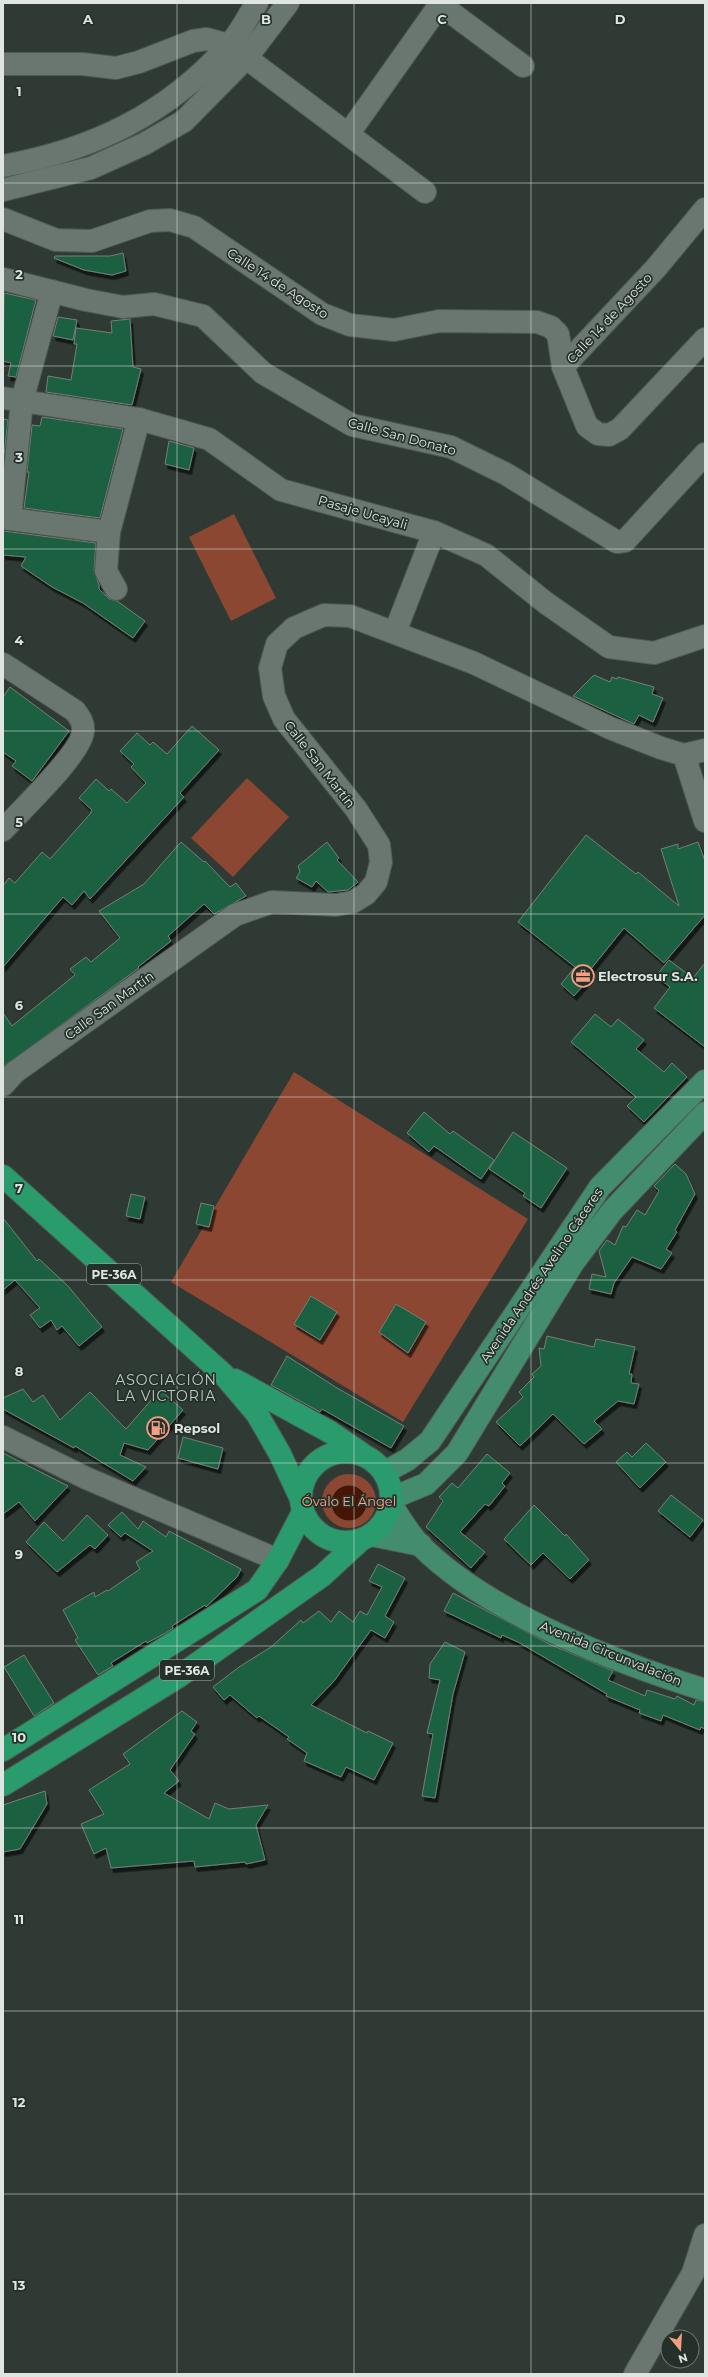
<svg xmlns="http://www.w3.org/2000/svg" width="708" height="2377" font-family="Montserrat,sans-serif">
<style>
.green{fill:#8b4731}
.water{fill:#471503;stroke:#755446}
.building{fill:#1f6043;stroke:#737f78;filter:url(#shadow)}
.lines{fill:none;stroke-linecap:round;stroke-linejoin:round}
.minor-casing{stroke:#4f5853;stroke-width:24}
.major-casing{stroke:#4f5853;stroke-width:24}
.highway-casing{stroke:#4f5853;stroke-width:24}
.minor{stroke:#6a7770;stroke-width:22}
.major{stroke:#438d6e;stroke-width:22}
.highway{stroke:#299b6c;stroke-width:22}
.grid{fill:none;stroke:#dfe6e2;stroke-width:1;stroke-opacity:0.55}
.labels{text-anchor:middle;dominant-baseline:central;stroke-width:3.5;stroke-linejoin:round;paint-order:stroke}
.shield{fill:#25302a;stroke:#a7afab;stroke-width:1}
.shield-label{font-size:12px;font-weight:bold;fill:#dfe6e2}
.street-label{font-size:13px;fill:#dfe6e2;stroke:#25302a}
.poi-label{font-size:13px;font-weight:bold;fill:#dfe6e2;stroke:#25302a;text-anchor:start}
.park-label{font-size:13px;fill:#fca98d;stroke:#25302a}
.neighbourhood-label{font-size:14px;letter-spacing:1px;fill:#beccc4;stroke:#25302a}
.grid-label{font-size:13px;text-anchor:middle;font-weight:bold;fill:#dfe6e2;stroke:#25302a;stroke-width:3.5;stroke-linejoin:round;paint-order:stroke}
</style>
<defs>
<filter id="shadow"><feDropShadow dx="2.5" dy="4.5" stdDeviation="0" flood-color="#0009"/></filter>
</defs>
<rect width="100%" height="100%" fill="#2f3a34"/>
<g class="green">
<path d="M234,514L276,598L231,621L189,537Z"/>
<path d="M247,778L289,817L233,877L191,838Z"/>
<path d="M294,1072L528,1219L403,1422L171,1282Z"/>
<circle cx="349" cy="1501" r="27"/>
</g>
<circle class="water" cx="349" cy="1503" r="18"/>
<g class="building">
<path d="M123,253L126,271L112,275L84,270L54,258L55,256H110Z"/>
<path d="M4,293L36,300L16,377L8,376L11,363L3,361Z"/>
<path d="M58,317L77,320L73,340L53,336Z"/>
<path d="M130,319L133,367L141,369L132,405L46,392L48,376L71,380L77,344H74L76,328L112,333L111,321Z"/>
<path d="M42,417L123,429L100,518L24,508L29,472H27L32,425L40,426Z"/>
<path d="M3,419L8,420L3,464Z"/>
<path d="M169,441L194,448L189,470L165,464Z"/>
<path d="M3,531L96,543L94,570L99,585V589L109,599L117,601L145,621L133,638L83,603L52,587L21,566L26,557L3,555Z"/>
<path d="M594,675L610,682L612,677L617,679L618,677L654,687L652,694L663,698L653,722L639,715L634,724L573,696Z"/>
<path d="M10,687L69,731L32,781L12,766L16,761L3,752V697Z"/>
<path d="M192,726L219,750L180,793L184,797L90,899L84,891L72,905L63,897L3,967V886L9,878L15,883L42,852L50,859L90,814L92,810L79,798L96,779L109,791L111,789L127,803L146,783L131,767L134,764L120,751L137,733L150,745L153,742L167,754Z"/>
<path d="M586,835L636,874L638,872L679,906L661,849L678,844V849L698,842L705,861V915L664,963L624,928L586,975L590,978L574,996L561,984L575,967L518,922Z"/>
<path d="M181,842L204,862L205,861L230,887L236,883L246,896L214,914L204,904L168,936L171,941L138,967L139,968L3,1067V1013L12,1026L75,975L70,969L86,957L91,962L120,938L99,911L144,884Z"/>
<path d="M327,842L339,858L337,860L358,882L348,890L328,892L316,881L312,887L296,878L300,872L298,866Z"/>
<path d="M669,960L693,978L705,963V1047L654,1008L670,987L656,976Z"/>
<path d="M595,1014L611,1027L618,1019L644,1040L636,1049L664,1072L672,1063L687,1077L644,1122L627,1106L636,1097L571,1042Z"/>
<path d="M424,1112L450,1134L453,1131L494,1160L481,1179L434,1146L429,1152L407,1133Z"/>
<path d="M513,1132L567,1168L541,1208L523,1196L525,1193L489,1169Z"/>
<path d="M675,1164L686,1174L695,1194L675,1230L677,1232L666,1249L672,1253L661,1269L632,1257L614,1283L611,1294L589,1289L592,1274L606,1277L599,1251L607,1240L615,1245L623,1226L626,1227L637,1210L645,1215L659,1191L654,1186Z"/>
<path d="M131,1194L145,1197L140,1219L126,1216Z"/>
<path d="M201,1203L214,1206L209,1227L196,1224Z"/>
<path d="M3,1218L37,1261L39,1259L68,1286L102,1327L79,1346L62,1326L57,1330L51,1320L40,1328L30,1315L40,1308L15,1280L3,1290Z"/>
<path d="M311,1296L337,1312L320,1340L294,1324Z"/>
<path d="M396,1304L426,1322L408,1353L379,1332Z"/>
<path d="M547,1336L594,1347L596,1339L635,1347L629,1374H632L631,1383L639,1384L634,1404L618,1401L594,1421L602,1429L584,1444L553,1414L520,1446L496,1422L523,1397L519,1392L534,1377L532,1374L541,1366L539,1348L544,1349Z"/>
<path d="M287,1356L337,1388L404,1426L391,1448L322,1409L320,1412L271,1385Z"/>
<path d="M23,1389L33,1402L43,1395L60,1420L90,1392L126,1429L160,1390L183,1410L148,1450L124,1443L120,1455L146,1467L133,1481L75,1446L74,1448L3,1409V1398Z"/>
<path d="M183,1437L223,1448L218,1469L178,1458Z"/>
<path d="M646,1443L666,1462L640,1488L616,1462L627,1452L632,1457Z"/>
<path d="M3,1453L68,1486L35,1521L19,1502L3,1514Z"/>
<path d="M487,1454L510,1473L502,1483L505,1486L489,1506L485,1504L460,1532L485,1552L471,1568L426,1527L443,1501L439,1497L452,1483L458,1488Z"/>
<path d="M671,1495L703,1520L690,1537L658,1511Z"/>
<path d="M534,1505L565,1536L566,1534L589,1560L570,1579L543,1553L531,1565L504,1539Z"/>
<path d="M122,1512L138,1529L143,1521L166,1537L169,1531L241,1569L237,1577L206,1607L205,1605L172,1626L173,1628L169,1631L147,1643L146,1641L111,1663L113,1666L98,1675L75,1640L78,1638L63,1610L94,1592L95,1597L107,1590L108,1591L140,1569L136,1562L153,1551L125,1533L121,1537L108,1525Z"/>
<path d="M87,1515L108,1535L95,1549L90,1545L57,1572L26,1542L44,1522L63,1541Z"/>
<path d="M378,1564L405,1578L385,1616L394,1622L385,1638L371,1630L334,1681L311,1705L367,1733L368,1731L393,1743L374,1780L346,1767L341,1777L304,1761L307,1753L287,1739L289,1737L259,1716L257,1718L230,1695L224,1700L213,1687L239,1667L271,1647L301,1620L303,1623L319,1611L331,1622L339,1611L353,1622L360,1611L367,1615L382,1587L369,1581Z"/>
<path d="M453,1593L549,1644L613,1671L608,1680L645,1696L647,1690L675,1699L677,1696L694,1705L696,1700L705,1702V1729L701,1727L700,1730L663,1715L661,1721L639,1713L640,1710L606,1696L607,1694L518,1642L502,1635L501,1638L444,1611Z"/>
<path d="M445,1642L465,1652L453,1694L435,1798L422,1796L433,1734L427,1733L440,1680L429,1678L430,1664Z"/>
<path d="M24,1655L54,1703L34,1716L4,1667Z"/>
<path d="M182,1711L197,1722L191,1731L195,1734L170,1770L179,1781L164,1793L209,1819L215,1803L229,1809L268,1805L256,1825L265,1860L246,1864L245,1862L195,1867L194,1861L111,1868L106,1848L94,1854L81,1824L104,1814L89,1790L130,1764L123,1754Z"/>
<path d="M45,1791L47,1804L20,1849L3,1852V1805Z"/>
</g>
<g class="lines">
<g class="minor-casing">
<g id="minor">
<path d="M438,3L523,66"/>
<path d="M3,64H82L116,68L139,62L193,41L207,39L229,45L425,192"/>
<path d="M349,133L441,3"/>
<path d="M3,166C93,150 167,114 228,46C240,34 247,17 257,3"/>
<path d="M3,190L91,168L144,144L184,121L247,57L288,3"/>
<path d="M3,219L56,240L92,241L150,221L170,220L194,227L322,314L350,325L394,330L439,321L537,322L551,327L558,334L563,367L587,426L598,434L609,435L620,429L705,339"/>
<path d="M3,279L86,300L123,307L154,304L203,316L263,373L352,425L451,447L506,474L617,542L625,541L705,454"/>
<path d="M563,367L656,268L705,209"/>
<path d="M3,398L139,419L209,439L281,490L434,532L486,555L546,603L609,647L654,653L705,636"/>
<path d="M3,518L109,532"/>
<path d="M10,519L22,401L52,291"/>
<path d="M116,589L106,571L109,532L139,419"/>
<path d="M395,632L434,532"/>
<path d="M3,664L75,711C80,718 84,723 83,731C82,753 20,811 3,830"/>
<path d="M684,755L705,821"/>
<path d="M3,1085L15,1072L235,915L272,902L336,905L353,902L366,894L376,882L381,862L379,845L356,809L284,719L274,696L270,668L277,644L294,628L324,615L350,616L474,663L610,728L661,748L684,755L705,750"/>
<path d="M3,1437L86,1478L278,1560"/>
<path d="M635,2374L693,2273L705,2235"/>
</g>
</g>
<g class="major-casing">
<g id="major">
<path d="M385,1472L407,1460L430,1441L600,1187L705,1081"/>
<path d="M392,1498L426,1484L457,1453L573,1263L612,1211L705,1113"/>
<path d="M391,1504C400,1519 409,1534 421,1546C488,1613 615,1662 705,1690"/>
<path d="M371,1535L421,1545"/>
</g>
</g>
<g class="highway-casing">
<g id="highway">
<path d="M3,1176L223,1374L257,1414L280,1454L301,1499"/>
<path d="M235,1380L330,1432L361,1453"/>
<circle cx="346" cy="1497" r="45"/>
<path d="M3,1750L257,1590L278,1560L303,1512"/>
<path d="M3,1785L178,1677L322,1576L361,1540"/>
</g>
</g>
<use href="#minor" class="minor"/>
<use href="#major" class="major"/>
<use href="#highway" class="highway"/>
</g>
<path class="grid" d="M177,3V2374M354,3V2374M531,3V2374M3,183H705M3,366H705M3,549H705M3,731H705M3,914H705M3,1097H705M3,1280H705M3,1463H705M3,1646H705M3,1828H705M3,2011H705M3,2194H705"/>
<defs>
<g id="office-ring" transform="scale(1.15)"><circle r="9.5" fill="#25302a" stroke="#f39f83" stroke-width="1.5"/><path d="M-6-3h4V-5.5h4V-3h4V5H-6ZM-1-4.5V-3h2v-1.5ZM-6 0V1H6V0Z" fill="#f39f83"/></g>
<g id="fuel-ring" transform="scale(1.15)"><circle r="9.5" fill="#25302a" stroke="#f39f83" stroke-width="1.5"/><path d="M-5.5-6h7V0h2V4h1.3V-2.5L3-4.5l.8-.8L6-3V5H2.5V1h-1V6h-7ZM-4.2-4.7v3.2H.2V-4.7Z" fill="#f39f83"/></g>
</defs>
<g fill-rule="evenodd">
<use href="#office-ring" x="583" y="976"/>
<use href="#fuel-ring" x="158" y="1428"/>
</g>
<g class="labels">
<g class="shield">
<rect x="87" y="1264" width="54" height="20" rx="3"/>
<rect x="160" y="1660" width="54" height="20" rx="3"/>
</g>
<g class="shield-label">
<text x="114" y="1274">PE-36A</text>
<text x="187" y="1670">PE-36A</text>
</g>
<g class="street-label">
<text transform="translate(278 283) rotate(33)">Calle 14 de Agosto</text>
<text transform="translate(609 318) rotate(-47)">Calle 14 de Agosto</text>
<text transform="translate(402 436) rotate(15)">Calle San Donato</text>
<text transform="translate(363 512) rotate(16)">Pasaje Ucayali</text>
<text transform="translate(320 764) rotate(52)">Calle San Martín</text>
<text transform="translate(109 1005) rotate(-36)">Calle San Martín</text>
<text transform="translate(541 1275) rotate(-56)">Avenida Andrés Avelino Cáceres</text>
<text transform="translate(611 1653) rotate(22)">Avenida Circunvalación</text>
</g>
<g class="poi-label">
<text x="598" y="976">Electrosur S.A.</text>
<text x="174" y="1428">Repsol</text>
</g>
<g class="park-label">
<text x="349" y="1501">Óvalo El Ángel</text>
</g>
<g class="neighbourhood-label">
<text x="166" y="1380">ASOCIACIÓN<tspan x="166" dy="16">LA VICTORIA</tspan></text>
</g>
</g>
<g class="grid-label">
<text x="88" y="24">A</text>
<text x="266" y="24">B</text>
<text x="442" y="24">C</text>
<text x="620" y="24">D</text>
<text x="19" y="96">1</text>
<text x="19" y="279">2</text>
<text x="19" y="462">3</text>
<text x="19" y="645">4</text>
<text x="19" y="827">5</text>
<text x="19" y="1010">6</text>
<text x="19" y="1193">7</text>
<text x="19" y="1376">8</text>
<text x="19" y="1559">9</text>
<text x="19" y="1742">10</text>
<text x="19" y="1924">11</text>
<text x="19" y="2107">12</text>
<text x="19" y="2290">13</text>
</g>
<rect width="708" height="2377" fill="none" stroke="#dfe6e2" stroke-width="8"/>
<g transform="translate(680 2349) rotate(162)"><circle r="19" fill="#25302a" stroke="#6f7974"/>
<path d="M0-3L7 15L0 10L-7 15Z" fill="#f39f83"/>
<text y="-6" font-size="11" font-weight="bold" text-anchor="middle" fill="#dfe6e2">N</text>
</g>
</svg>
